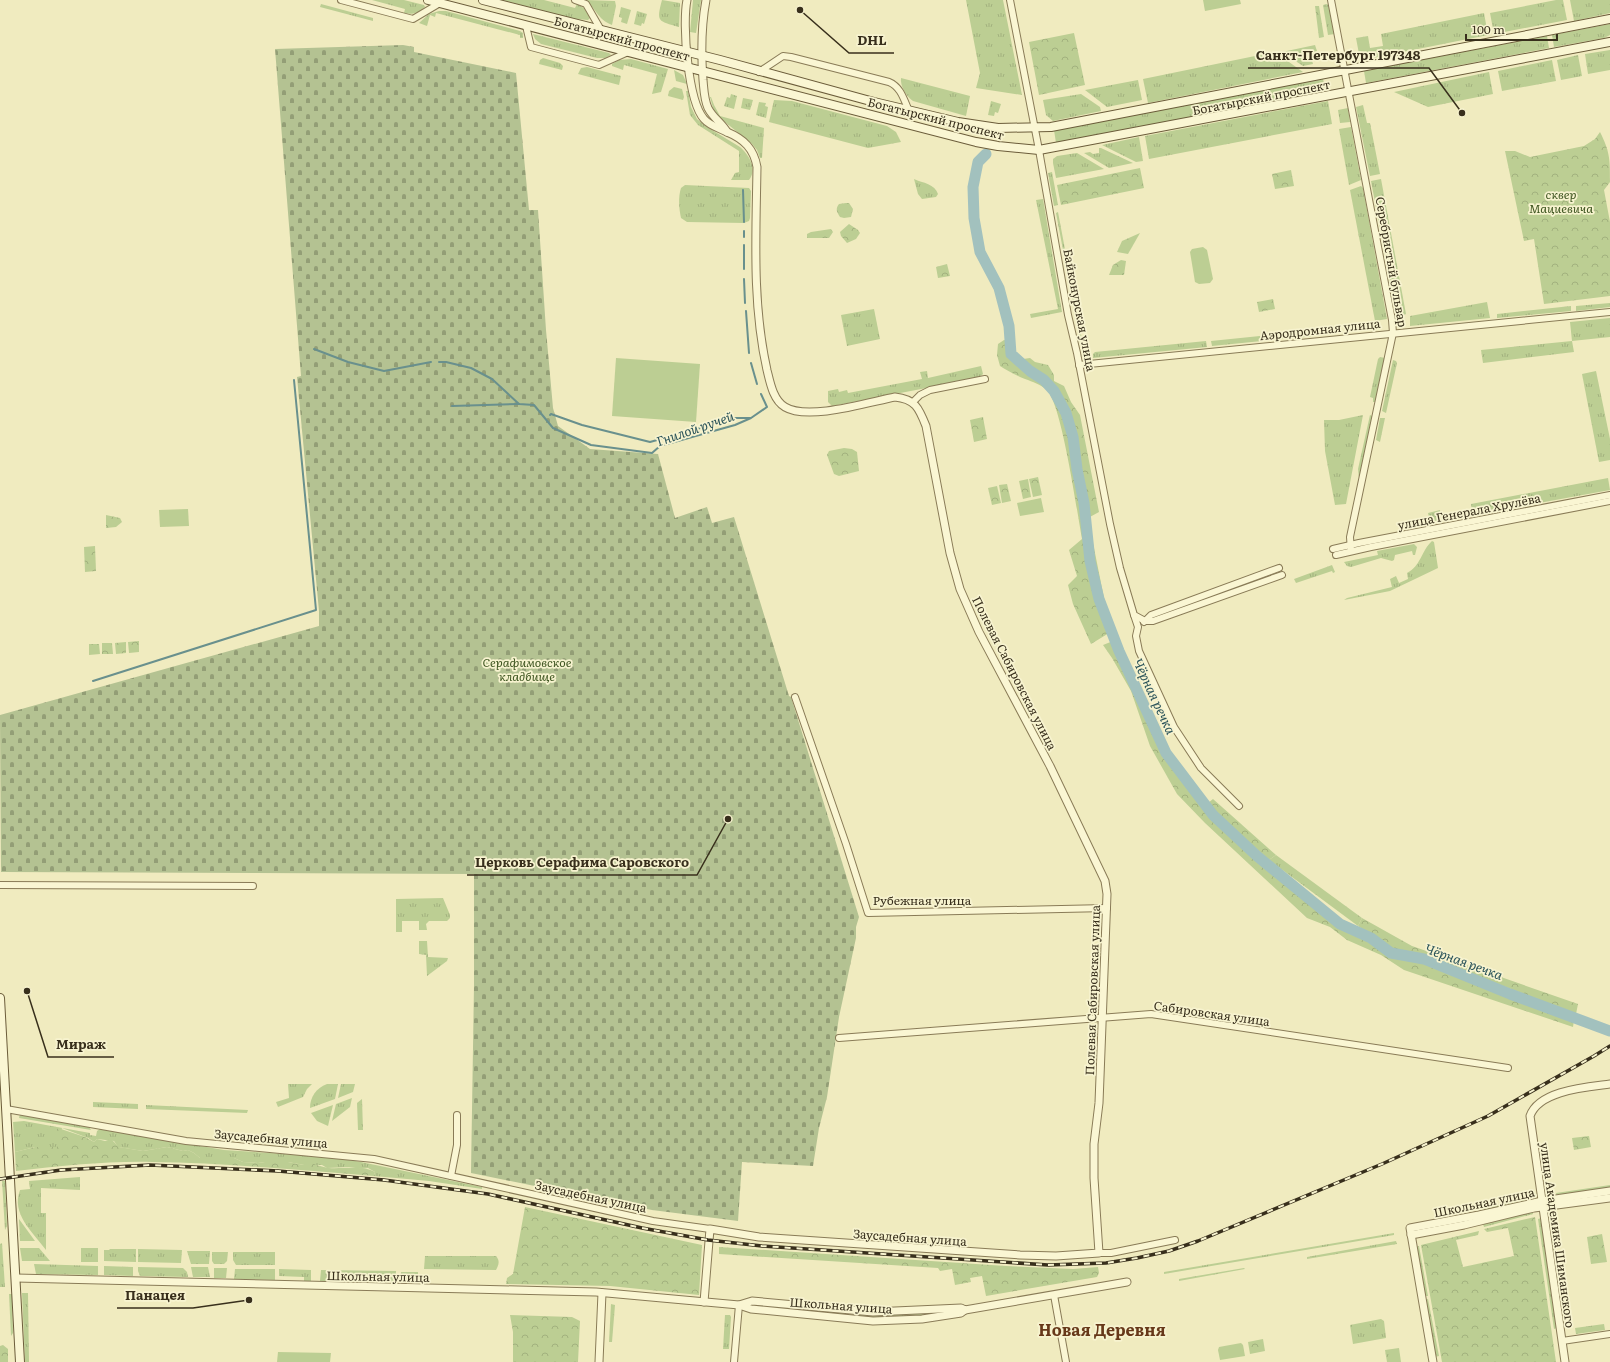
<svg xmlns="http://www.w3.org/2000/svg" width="1610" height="1362" font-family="Literata,serif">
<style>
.grass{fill:url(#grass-tufts)}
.forest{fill:url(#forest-crowns)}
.cemetery{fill:url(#cemetery-stones)}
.garden{fill:#bcce93}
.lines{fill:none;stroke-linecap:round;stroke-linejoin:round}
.stream{stroke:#69908d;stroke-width:2}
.river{stroke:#a2c1be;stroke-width:11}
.minor-casing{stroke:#897b57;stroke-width:8}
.tertiary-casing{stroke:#897b57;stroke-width:9}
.secondary-casing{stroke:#6b5c3a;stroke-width:10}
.minor{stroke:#faf6d3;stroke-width:6}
.tertiary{stroke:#faf6d3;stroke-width:7}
.secondary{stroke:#faf6d3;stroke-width:8}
.rail-casing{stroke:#382f1c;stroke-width:3.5}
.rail{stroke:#f7f3cf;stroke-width:2;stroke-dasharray:6;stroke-linecap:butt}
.labels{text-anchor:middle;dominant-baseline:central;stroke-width:3.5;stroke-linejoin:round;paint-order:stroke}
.street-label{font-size:12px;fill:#382f1c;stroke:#f7f3cf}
.park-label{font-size:12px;font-style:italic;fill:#3f5621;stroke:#f7f3cf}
.water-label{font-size:13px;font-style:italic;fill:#2a5359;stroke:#f7f3cf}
.district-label{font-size:16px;font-weight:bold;fill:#673819;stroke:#f7f3cf}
.leader{fill:none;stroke:#382f1c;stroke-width:1.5}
.callout-dot{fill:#382f1c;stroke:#f7f3cf;stroke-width:1.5}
.callout-label{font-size:13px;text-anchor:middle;font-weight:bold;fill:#382f1c;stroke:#f7f3cf;stroke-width:3.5;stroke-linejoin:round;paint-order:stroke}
</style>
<defs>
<pattern id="grass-tufts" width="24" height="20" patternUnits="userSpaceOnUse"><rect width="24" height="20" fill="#bcce93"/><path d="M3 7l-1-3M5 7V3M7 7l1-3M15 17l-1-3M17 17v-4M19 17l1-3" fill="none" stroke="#a2b17e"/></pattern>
<pattern id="forest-crowns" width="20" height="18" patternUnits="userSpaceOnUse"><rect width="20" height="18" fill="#bcce93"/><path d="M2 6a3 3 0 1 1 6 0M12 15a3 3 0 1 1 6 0" fill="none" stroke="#a2b17e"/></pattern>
<pattern id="cemetery-stones" width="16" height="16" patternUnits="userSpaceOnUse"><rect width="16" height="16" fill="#b4c292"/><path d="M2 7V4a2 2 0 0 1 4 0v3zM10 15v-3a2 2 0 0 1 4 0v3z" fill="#939e76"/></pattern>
</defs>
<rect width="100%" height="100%" fill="#f0ebbf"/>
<g class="grass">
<path d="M372,0H404L424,5L425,7C418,13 413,15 404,13L405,9Z"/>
<path d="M502,0H544L575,8L577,4L584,8L590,18L588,20L575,19Z"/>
<path d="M585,0L615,1L616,6L612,25C597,19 596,8 585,0Z"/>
<path d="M662,0L680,3L679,27C658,21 656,22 662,0Z"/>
<path d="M693,0H701L696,33L690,32Z"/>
<path d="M966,0H1003L1022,95L976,88L980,73Z"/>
<path d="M1556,0H1563L1567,20L1494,34L1490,13Z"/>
<path d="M1570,0H1610V13L1574,21Z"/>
<path d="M321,4L373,18V21L320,7Z"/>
<path d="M1327,4L1329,6L1335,34L1328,35L1323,5Z"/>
<path d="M621,7L631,10L627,24L621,22L622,18L619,17Z"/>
<path d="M439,11H446L520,31L523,33V38H520V35L436,13L435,17L430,15L427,26L419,23L429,14Z"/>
<path d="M637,11L647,14L644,24L642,23L641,26L634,24Z"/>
<path d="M1484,13L1488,35L1368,59L1359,54L1356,38L1368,36L1370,48L1383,46L1381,34Z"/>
<path d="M1610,24V35L1604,38L1554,47L1552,35Z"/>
<path d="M533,34L609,53L611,55L605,58H597L541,44L535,39Z"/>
<path d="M1547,36L1549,48L1366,83L1364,71Z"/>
<path d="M1315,45L1317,51L1310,53L1313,64L1303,66L1282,52Z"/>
<path d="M1610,50V70L1588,74L1585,54Z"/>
<path d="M1275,52L1303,72L1148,103L1143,79Z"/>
<path d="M1578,55L1582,76L1561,80L1557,60Z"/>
<path d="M543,58L560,63L563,66L562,70L539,64L540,60Z"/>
<path d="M631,59L668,69L661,92L652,94L657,74L624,65L623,70L612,66V64L619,60Z"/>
<path d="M1552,60L1556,81L1502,91L1498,71Z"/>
<path d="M587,67L621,76L619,85L578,74L581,68Z"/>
<path d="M674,70L683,75L687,84L676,81Z"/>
<path d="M1489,72L1493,94L1428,107L1394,92Z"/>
<path d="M901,78L970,96L966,116L913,101C906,96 900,86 901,78Z"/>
<path d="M1323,79L1326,91L1056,143L1054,130Z"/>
<path d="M1138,80L1142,100L1107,107L1085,90Z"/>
<path d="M674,87L682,89L684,97L683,100L668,96L669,91Z"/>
<path d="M686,91H688L691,107L697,119L707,127L740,147C749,155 758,169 749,180H731L735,173L739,172V151L698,125L690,115Z"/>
<path d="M731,94L737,96L734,109L724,106L727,97L730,98Z"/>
<path d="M1081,94L1100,107L1101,111L1053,121L1046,115L1043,100Z"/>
<path d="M710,97H711L714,105L720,116L764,128L762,158H760L757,150L752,144L720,118L713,108Z"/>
<path d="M743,98L753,100L750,110L741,108Z"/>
<path d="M774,100L792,101L887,126L896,132L901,142L868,148L769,122Z"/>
<path d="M991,101L1001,104L998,113L995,112L994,116L988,115Z"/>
<path d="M1328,101L1332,124L1149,159L1145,136Z"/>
<path d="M759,102L766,103L765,106L768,107L766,118L756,115Z"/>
<path d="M1363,105L1367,123H1370L1380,174L1370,176L1356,107Z"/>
<path d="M1348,108L1350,122L1340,123L1338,110Z"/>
<path d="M1351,127L1361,180L1349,185L1339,129Z"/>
<path d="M1139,137L1143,161L1136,162L1102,145Z"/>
<path d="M1099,148H1101L1133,163L1109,168L1084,153L1090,152L1093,154L1099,153Z"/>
<path d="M1077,153L1104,169L1056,178L1053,163V159L1057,156Z"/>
<path d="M1052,172L1058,205L1054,206L1048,173Z"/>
<path d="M914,179C923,183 935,184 938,194L936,197L922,199L918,194Z"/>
<path d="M1381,179L1406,314L1397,318L1371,181Z"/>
<path d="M685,185L749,188L751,191L750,218L749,221L744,223L687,222L681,218C679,209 678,197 681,188Z"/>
<path d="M1361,186L1363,188L1387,319L1375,321L1350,190Z"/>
<path d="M1043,199L1062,312L1031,318L1030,314L1058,309L1036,200Z"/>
<path d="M1058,212L1083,345H1081L1056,213Z"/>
<path d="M1487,302L1490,318L1410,326V316Z"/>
<path d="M1610,303V307L1576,311V306Z"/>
<path d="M1571,306V311L1497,318V314Z"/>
<path d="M874,309L880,339L847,346L841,315Z"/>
<path d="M1610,318V337L1572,341L1574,352L1483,363L1481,350L1572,341L1570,322Z"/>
<path d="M1330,330L1331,334L1296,338L1295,333Z"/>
<path d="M1290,333L1291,338L1212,346L1211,341Z"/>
<path d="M1206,341L1207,347L1093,358V354L1095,352Z"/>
<path d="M1380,357L1385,358L1375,402H1373V398L1370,397L1378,359Z"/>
<path d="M1393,360L1396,361L1397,363L1386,413L1382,411Z"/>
<path d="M981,366L983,374L979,378L832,406L828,402V391L838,389L839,392L847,390L848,393L922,379L920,372L927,371L928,378Z"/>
<path d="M1596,371L1610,439V460L1599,462L1582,374Z"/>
<path d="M1363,415L1346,504L1335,505L1325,451L1324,420H1339Z"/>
<path d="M1370,415L1372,416L1359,478L1358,469Z"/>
<path d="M1380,418H1385L1380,442L1376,440Z"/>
<path d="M1608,478L1610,490L1473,515L1471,504Z"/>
<path d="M1440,510L1441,520L1430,522L1428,513Z"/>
<path d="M1432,541L1434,542L1438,568L1390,591L1344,600L1347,598L1392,587L1390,579L1396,576L1399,583L1408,579L1407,573C1421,566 1421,551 1432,541Z"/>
<path d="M1414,544L1417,547L1415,555H1413L1412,551L1395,555L1394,560L1392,561L1381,558L1351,567L1347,566L1344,562L1378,555L1377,551Z"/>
<path d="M1332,565L1335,572L1333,573L1332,571L1296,583L1294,579Z"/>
<path d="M1276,855L1362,918L1358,926L1269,860Z"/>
<path d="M443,898L450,915V918L447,921H429L426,924L427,930H419V921H402V932H396V899Z"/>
<path d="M419,941H427L428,957L448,958L447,961L427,976L426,955L419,954Z"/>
<path d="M288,1084H312L307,1089L303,1097L278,1107L276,1102L289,1098Z"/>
<path d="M327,1084H338L335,1099L310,1108C310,1097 316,1088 327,1084Z"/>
<path d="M341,1084H355L353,1092L338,1098Z"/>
<path d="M352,1098L350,1107L332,1121L336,1104Z"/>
<path d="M362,1099L363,1130H358L357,1103Z"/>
<path d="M93,1102L138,1104V1109L93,1107Z"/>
<path d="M146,1105L248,1110L247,1113L146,1109Z"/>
<path d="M333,1105L328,1126L317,1121L311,1113Z"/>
<path d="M20,1115L89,1127L91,1130L19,1118Z"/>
<path d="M24,1121L90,1133V1135L96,1136L97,1131L100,1129L224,1150L331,1157L361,1162L482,1187V1189L429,1181L374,1176L375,1172L368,1168L362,1169L349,1167L327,1168L322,1165H304L288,1162H265L258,1163L243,1162L234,1158H200L194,1153L188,1150L183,1151L167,1147L143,1151L118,1147L114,1141L97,1139L94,1142L88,1138L62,1128L57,1147H35L15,1152L13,1122Z"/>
<path d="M80,1177V1190L41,1188V1213H46V1250C32,1231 11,1214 20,1190L30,1189L29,1181Z"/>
<path d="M2,1181H5L7,1226L5,1230Z"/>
<path d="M1610,1185V1188L1557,1196L1556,1193Z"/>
<path d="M1524,1198V1201L1482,1211V1209Z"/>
<path d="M1533,1212V1214L1484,1227L1483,1224Z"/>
<path d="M1541,1218L1557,1328L1554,1329L1538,1219Z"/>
<path d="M19,1219L35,1241H20Z"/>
<path d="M1553,1231L1564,1310H1561L1550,1232Z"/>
<path d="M1394,1233V1235L1164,1274V1272Z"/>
<path d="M1396,1241L1397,1244L1307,1259V1257Z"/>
<path d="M2,1243L5,1287H0V1244Z"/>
<path d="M1419,1246L1428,1296H1425L1416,1247Z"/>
<path d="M20,1248H39L50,1261H22Z"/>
<rect x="81" y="1248" width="17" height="14"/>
<path d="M110,1249H136V1262L104,1261V1250H109Z"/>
<path d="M138,1249L182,1250L181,1263L138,1262Z"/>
<path d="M187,1251H210L209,1264H191Z"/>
<path d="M212,1252H228L227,1261L224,1264H214L212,1261Z"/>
<path d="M233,1252H275V1265H236L233,1260Z"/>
<path d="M425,1256H496C500,1261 499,1264 496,1270L424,1269Z"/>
<path d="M34,1264L98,1266V1275L36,1274Z"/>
<path d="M104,1266L133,1267V1276L104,1275Z"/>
<path d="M138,1267L183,1268L187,1272L188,1277L140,1276L138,1271Z"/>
<path d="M191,1267H208L210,1277H193Z"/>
<path d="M214,1268H227L226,1278H214Z"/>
<path d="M1244,1268L1245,1269L1179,1281V1279Z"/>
<path d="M235,1269H275V1280L234,1279Z"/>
<path d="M279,1269L311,1270V1281H304V1277L279,1276Z"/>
<path d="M321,1270L396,1271V1282L320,1281Z"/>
<path d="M401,1272H418V1283L400,1282Z"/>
<path d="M22,1293H28L29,1362H25Z"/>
<path d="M9,1294H12L13,1333L11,1336Z"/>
<path d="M1428,1299L1439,1356L1435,1357L1425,1300Z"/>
<path d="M611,1304L615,1305L612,1342H609Z"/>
<path d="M761,1305L849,1313V1315L760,1307Z"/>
<path d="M855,1313L873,1315L926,1314L925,1316L885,1318L854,1316Z"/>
<path d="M725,1315H730L731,1317L729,1349H723Z"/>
<path d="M1381,1319L1384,1321L1386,1338L1353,1344L1350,1325Z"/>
<path d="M1604,1324L1605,1330L1576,1334L1575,1328Z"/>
<path d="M1399,1348L1401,1362H1387L1385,1350Z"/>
</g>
<g class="forest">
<path d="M1315,6H1319L1324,37L1319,38Z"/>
<path d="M1074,33L1085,85L1039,95L1029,42Z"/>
<path d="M1600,132C1610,152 1610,159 1610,182L1604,190L1610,222V296L1544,304L1534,239L1524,241L1505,151H1515L1530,157L1584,146L1595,139Z"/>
<path d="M1140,168L1144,188L1061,205L1057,185Z"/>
<path d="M1291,170L1294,186L1275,189L1272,174Z"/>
<path d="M846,203H849L853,209L851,217L844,218L840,217C837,212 835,209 839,204Z"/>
<path d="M849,224L858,230L860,233L856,239L847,243L841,236L840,232Z"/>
<path d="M831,229L833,232L829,238H807V234L811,232Z"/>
<path d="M1140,233L1128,254L1117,252L1122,241Z"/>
<path d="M1121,260L1126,261L1124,275H1109L1113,265Z"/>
<path d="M947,264L950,276L938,278L936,267Z"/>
<path d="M1273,299L1275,309L1259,312L1257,302Z"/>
<path d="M1004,340L1010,341L1013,344L1014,354L1023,359L1030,358L1035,362L1048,365L1054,375V381L1064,386L1071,402L1080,415L1099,512L1088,518L1104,598L1114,630L1091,644L1073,604L1068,585L1077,576L1069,550L1082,539C1077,512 1062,405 1047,390C1040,384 1033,382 1025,379C1017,376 1008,371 1000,366L997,355L998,344Z"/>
<path d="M983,417L987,439L974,442L970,420Z"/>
<path d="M844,448L852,449L857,452L859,471L839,476L834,474L827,455L829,451Z"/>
<path d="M1038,477L1042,495L1033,497L1029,479Z"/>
<path d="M1028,479L1031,497L1023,499L1019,481Z"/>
<path d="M1007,484L1011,501L1002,503L999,485Z"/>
<path d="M997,486L1001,503L992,505L988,488Z"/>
<path d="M106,515L120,518L122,522L116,527L106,528Z"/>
<path d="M95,546L96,571L85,572L84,547Z"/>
<path d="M139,641V652L129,653L128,642Z"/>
<path d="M1113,641L1164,753L1193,792L1211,815L1261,861L1338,925L1370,939L1390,955L1423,961L1574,1020L1573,1027L1404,970L1381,955L1347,940L1330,927L1307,918L1205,823L1177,794L1150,746L1131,691L1112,658L1103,645Z"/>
<path d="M126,642V653L116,654L115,643Z"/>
<path d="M102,643H112L113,654H102Z"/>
<path d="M89,644H99L100,654L89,655Z"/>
<path d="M1213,799L1276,855L1269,860L1223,819L1208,803Z"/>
<path d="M1362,918L1412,946L1578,1004L1576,1014L1422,955L1394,950L1358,926Z"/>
<path d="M58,1128L85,1137L94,1142L97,1139L105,1141L111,1139L119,1147L143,1151L167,1147L183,1151L188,1150L194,1153L200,1158H234L243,1162L258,1163L265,1162H288L304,1165L308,1163C315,1164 322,1167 329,1168C343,1169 362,1165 375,1172L374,1176C300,1170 226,1163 152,1162C107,1161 61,1166 16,1171L15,1152L35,1147H57L56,1130Z"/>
<path d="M1589,1136L1591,1147L1574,1150L1572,1138Z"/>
<path d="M525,1207L702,1245L699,1295L610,1286L506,1284L507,1278L513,1274Z"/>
<path d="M1535,1217L1556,1362H1442L1421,1245L1479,1231L1478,1235L1456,1240L1463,1267L1514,1256L1508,1228L1487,1232L1484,1229Z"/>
<path d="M1602,1234L1607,1262L1591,1264L1587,1237Z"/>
<path d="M719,1247L1006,1266L1073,1269L1098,1267L1099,1273L1097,1277L986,1296L982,1276L970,1278L971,1282L955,1285L952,1269L940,1271L938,1268L719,1254Z"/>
<path d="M510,1315L572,1317L580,1321L578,1362H513V1332Z"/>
<path d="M1263,1339L1265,1351L1250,1354L1248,1342Z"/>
<path d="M3,1345L8,1349V1362H0V1346Z"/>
</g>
<path class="cemetery" d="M403,45L414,47V52L516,73L529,210H538L546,330L553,408L558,426L590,449L658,454L675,518L707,507L712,523L734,517L789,696L791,697L859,917L856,927V938L839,1017L827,1097L819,1128L813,1166L742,1162L738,1221L652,1210L471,1173L474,985V874L1,872L0,715L319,626V611L297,377L301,376L275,49Z"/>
<g class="garden">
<path d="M1203,0H1240L1241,4L1205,11Z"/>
<path d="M1203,247L1207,250L1213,279L1210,283L1199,284L1195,282L1190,252L1192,249Z"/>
<path d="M616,358L700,364L696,422L612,416Z"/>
<path d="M1041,498L1044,512L1020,516L1017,503Z"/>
<path d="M188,509L189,526L160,527L159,510Z"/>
<path d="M1241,1343L1243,1345L1245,1356L1220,1360L1218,1350L1219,1347Z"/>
<path d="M278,1352L331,1353L330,1362H277Z"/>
</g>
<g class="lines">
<g class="stream">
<path d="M743,190L744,222"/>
<path d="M744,231V237"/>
<path d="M744,245V269"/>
<path d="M744,279L745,303"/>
<path d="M746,311L749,353"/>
<path d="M314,349L348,362L384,371L431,362"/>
<path d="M439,362H446L471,368L492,379L519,404L534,405L553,428L591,445L652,453L660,446L735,425L751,418L767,407L761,394"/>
<path d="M751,363L757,384"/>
<path d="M452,406L519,404"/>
<path d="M550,415L551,414L582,425L650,442L736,418H750"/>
<path d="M93,681L316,610L294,380"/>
</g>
<path class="river" d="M986,154L978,162L973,187L974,218L980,252L999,288L1009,326L1011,354L1030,371L1044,380L1054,391L1066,413L1073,437L1077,469L1084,503L1090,561L1099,599L1119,651L1166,753L1213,815L1257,856L1340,924L1371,938L1391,953L1424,959L1510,994L1610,1031"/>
<g class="minor-casing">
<g id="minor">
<path d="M341,0L413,19L440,3"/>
<path d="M575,0L586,4L601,30"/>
<path d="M1010,0L1039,150L1068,315L1077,353L1110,524L1120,568L1134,615L1145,621H1153L1282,575"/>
<path d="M1331,0L1392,320L1393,333L1350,537L1351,551"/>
<path d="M526,26L531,47L599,65L628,52"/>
<path d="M759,72L783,56L791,57L889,82C901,87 904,100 909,111"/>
<path d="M1079,365L1610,312"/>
<path d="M913,402L920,395L930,390L985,379"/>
<path d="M1333,549L1359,543L1610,495"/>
<path d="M1336,555L1371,547L1610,501"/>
<path d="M1134,615L1138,627L1136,636L1139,651L1174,727L1201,768L1239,806"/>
<path d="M1144,622L1151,615L1279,568"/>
<path d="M795,697L846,844L868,913L1107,908"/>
<path d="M0,885L253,886"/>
<path d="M839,1038L1151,1014L1508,1068"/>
<path d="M6,1109L186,1141L374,1159L653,1221L710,1229"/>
<path d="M451,1176L457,1145V1115"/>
<path d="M1099,1253H1111L1175,1240"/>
<path d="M1054,1295L1066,1362"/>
<path d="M1562,1341L1610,1334"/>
<path d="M734,1362L739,1305"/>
</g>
</g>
<g class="tertiary-casing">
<g id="tertiary">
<path d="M687,0C682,24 688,101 704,119C710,126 719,128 727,132C744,139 754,149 757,167C756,235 752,303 767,370C770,382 773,400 785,407C808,421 869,402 895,397C915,399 919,408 926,426L950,553L960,589L979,632L1050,766L1105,881L1107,894L1099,1103L1094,1144V1178L1099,1253L1056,1256L1020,1255L759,1237L710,1229L704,1302"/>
<path d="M706,0C701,27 701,53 703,80C704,90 704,99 708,108C713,118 722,123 727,132"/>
<path d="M1411,1235L1464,1225L1534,1208L1610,1198"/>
<path d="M16,1278L596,1292L739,1305L751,1309L873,1321L922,1319L961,1313L965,1310"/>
<path d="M739,1305L752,1301L873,1312L961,1308L965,1310L1127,1282"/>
<path d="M599,1362L602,1293"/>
<path d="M1433,1362L1410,1228L1479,1215L1542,1201L1610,1191"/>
<path d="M1565,1362L1530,1116C1539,1090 1588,1087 1610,1084"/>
</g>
</g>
<g class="secondary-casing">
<g id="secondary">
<path d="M428,0L976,142L998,146L1039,150L1610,42"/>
<path d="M483,0L720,60L874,102L958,122L998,128L1051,127L1610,19"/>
<path d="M0,998L20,1362"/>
</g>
</g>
<use href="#minor" class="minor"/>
<use href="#tertiary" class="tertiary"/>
<use href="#secondary" class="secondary"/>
<g class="rail-casing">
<path id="rail" d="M0,1179L61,1170L150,1165L278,1171L384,1180L488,1194L642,1228L708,1240L762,1246L1048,1265L1106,1263L1137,1258L1169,1251L1198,1241L1382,1164L1488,1116L1594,1056L1610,1046"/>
</g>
<use href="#rail" class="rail"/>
</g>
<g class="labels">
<g class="street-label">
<text transform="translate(622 38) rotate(15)">Богатырский проспект</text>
<text transform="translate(1261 97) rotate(-11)">Богатырский проспект</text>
<text transform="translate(936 118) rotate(14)">Богатырский проспект</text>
<text transform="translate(1392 262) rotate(80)">Серебристый бульвар</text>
<text transform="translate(1080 310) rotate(79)">Байконурская улица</text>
<text transform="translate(1320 329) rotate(-6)">Аэродромная улица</text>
<text transform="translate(1469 511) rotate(-11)">улица Генерала Хрулёва</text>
<text transform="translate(1015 673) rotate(63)">Полевая Сабировская улица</text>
<text x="922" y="900">Рубежная улица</text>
<text transform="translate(1092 990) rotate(-88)">Полевая Сабировская улица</text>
<text transform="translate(1212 1013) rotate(8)">Сабировская улица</text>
<text transform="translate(271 1138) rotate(5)">Заусадебная улица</text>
<text transform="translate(591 1196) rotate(12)">Заусадебная улица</text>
<text transform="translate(1484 1202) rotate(-12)">Школьная улица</text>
<text transform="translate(1558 1235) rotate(82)">улица Академика Шиманского</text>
<text transform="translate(910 1237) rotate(4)">Заусадебная улица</text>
<text transform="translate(378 1276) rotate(1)">Школьная улица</text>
<text transform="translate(841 1305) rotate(4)">Школьная улица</text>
</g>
<g class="park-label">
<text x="1561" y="194">сквер<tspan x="1561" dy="14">Мациевича</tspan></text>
<text x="527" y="662">Серафимовское<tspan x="527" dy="14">кладбище</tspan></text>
</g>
<g class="water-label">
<text transform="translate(695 428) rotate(-19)">Гнилой ручей</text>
<text transform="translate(1155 696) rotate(65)">Чёрная речка</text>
<text transform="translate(1464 961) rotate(20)">Чёрная речка</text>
</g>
<g class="district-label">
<text x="1102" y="1329">Новая Деревня</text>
</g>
</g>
<path class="leader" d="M800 10L849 53H894M1462 113L1429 68H1248M728 819L697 875H467M27 991L48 1057H114M249 1300L193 1308H117"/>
<g class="callout-dot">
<circle cx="800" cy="10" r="4"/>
<circle cx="1462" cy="113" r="4"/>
<circle cx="728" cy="819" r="4"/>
<circle cx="27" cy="991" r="4"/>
<circle cx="249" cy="1300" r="4"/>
</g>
<g class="callout-label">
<text x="872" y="45">DHL</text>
<text x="1338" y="60">Санкт-Петербург 197348</text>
<text x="582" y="867">Церковь Серафима Саровского</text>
<text x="81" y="1049">Мираж</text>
<text x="155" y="1300">Панацея</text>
</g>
<path d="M1466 34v6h91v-6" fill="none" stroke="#382f1c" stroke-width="2"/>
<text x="1472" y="34" font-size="12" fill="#382f1c" stroke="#f7f3cf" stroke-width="3" paint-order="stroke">100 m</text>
</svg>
